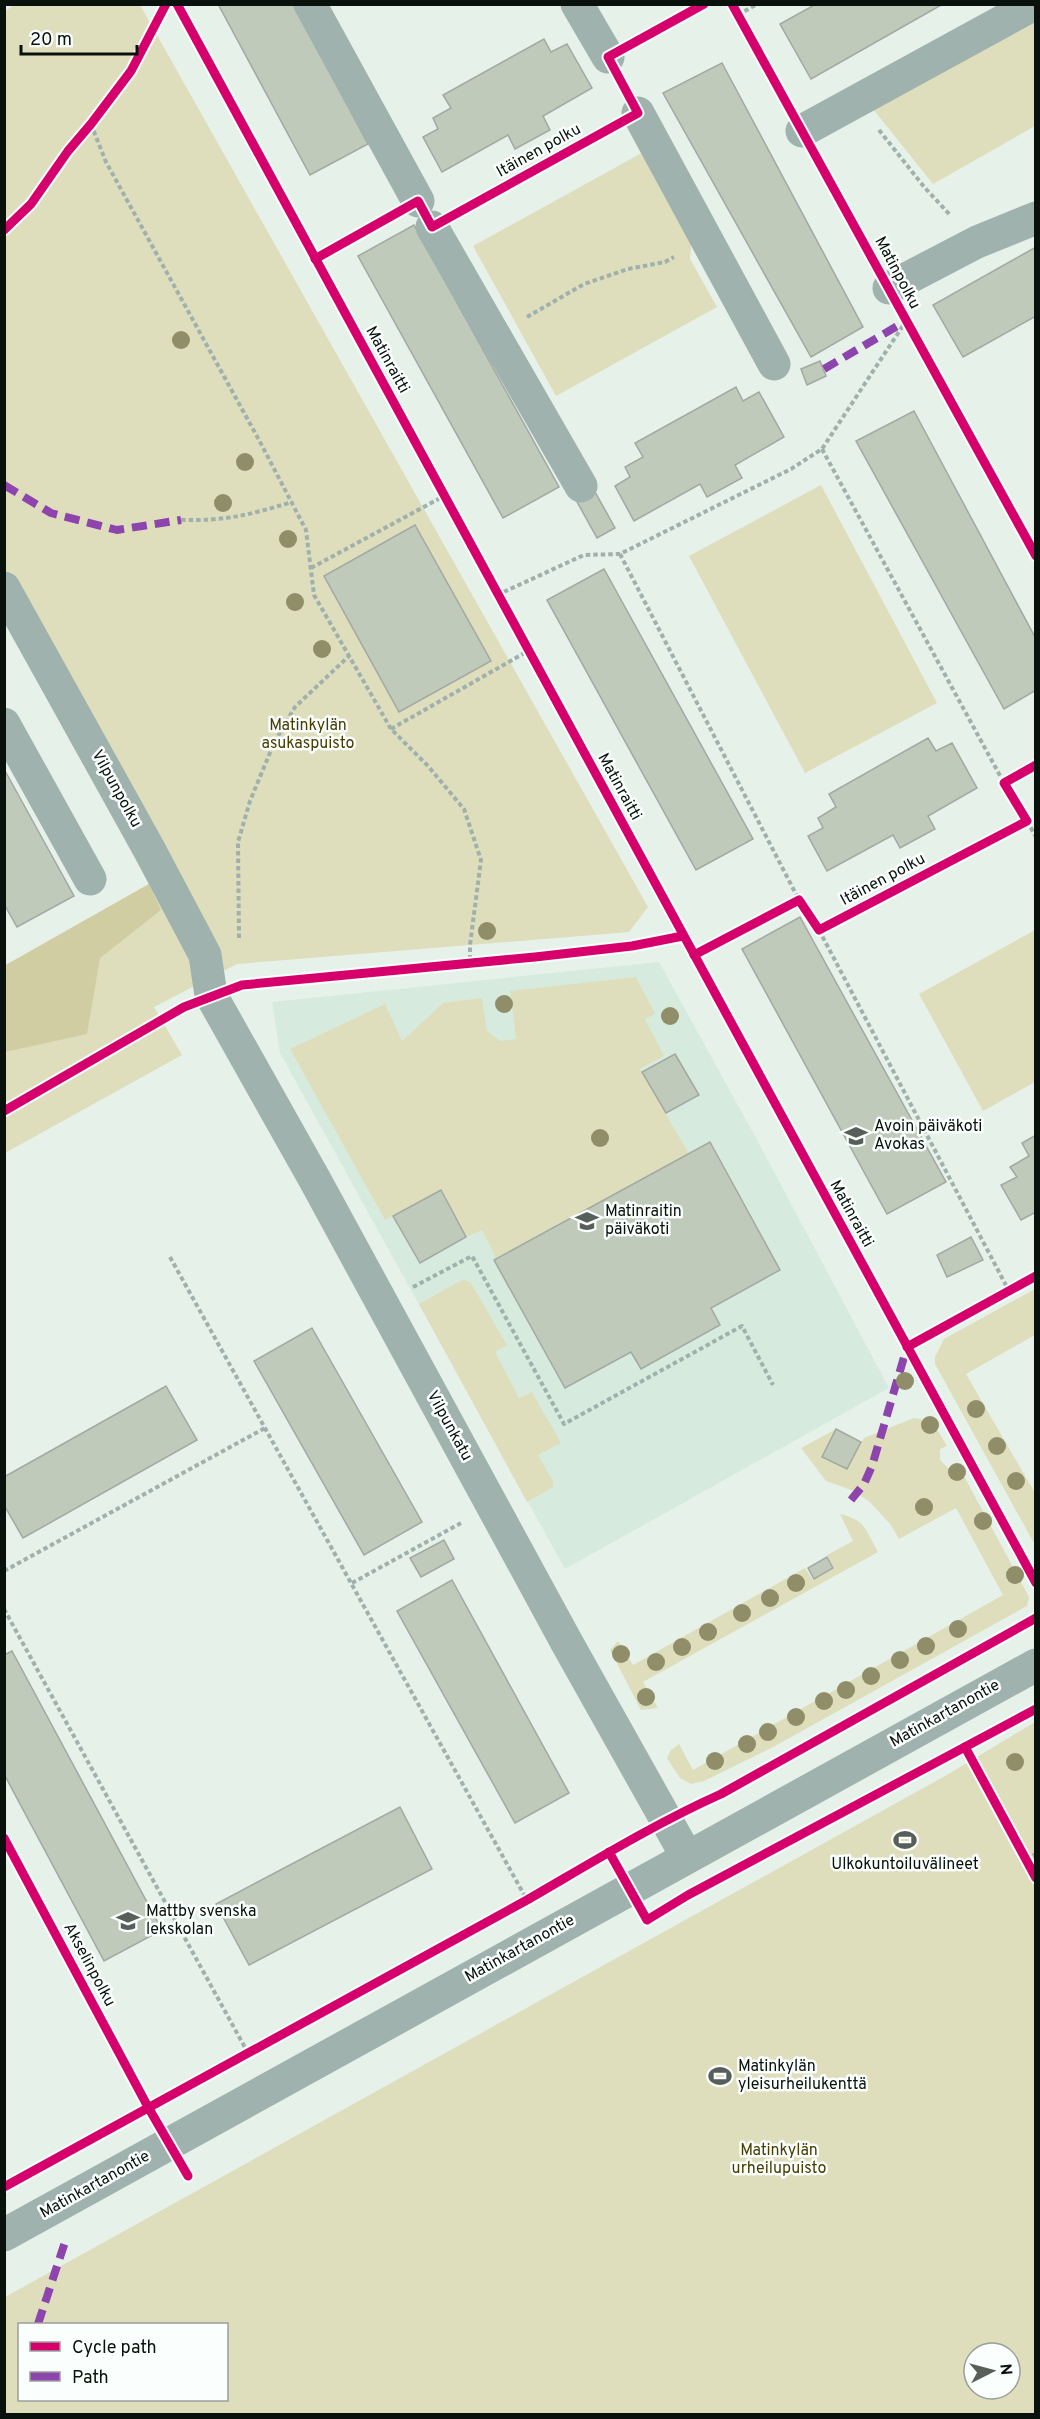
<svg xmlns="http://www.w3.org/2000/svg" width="1040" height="2419" font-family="Overpass,sans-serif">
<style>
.built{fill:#d6ebde}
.green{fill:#dedebd;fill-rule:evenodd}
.forest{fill:#cfcda1}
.building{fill:#bfcaba;stroke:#a2a8a2;stroke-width:1.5}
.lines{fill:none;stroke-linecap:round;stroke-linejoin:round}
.path{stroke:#a0b0ac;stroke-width:4;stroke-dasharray:4.5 3;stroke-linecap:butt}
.minor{stroke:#9fb2ae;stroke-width:33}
.quiet{stroke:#8e44ad;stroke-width:8;stroke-dasharray:15 8;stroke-linecap:butt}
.cycleway-casing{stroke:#fafefc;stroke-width:13}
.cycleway{stroke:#d6006c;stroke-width:9}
.tree{fill:#8f8e69}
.labels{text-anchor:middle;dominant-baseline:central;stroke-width:5;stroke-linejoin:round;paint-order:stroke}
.street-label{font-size:16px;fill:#09110c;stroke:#fafefc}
.park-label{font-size:16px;fill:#473d00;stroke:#fafefc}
.poi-label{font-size:16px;fill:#09110c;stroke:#fafefc;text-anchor:start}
</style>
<rect width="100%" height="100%" fill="#e6f1ea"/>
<path class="built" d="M659,962L756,1138L889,1388L565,1569L280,1053L272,1002Z"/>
<g class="green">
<path d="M16,4L140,5L648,907L629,932L237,964L154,1007L182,1055L5,1153L4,966L149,884L5,623V11Z"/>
<path d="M1035,18V126L933,184L873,109Z"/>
<path d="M649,149L693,228L690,259L717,307L556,396L473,246Z"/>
<path d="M821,485L937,703L805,773L689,556Z"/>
<path d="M1035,930V1082L983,1111L919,994Z"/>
<path d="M636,977L655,1014L645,1019L664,1056L640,1069L689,1154L494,1260L495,1256L482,1230L466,1237L441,1191L385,1220L290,1049L385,1004L402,1041L443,1003L482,998L487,1031L500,1041L516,1039L510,991Z"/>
<path d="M465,1280L471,1283L507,1345L495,1352L519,1398L532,1392L561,1443L538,1455L553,1481V1487L527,1502L419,1304L460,1281Z"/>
<path d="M1035,1289V1335L966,1374L1035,1493V1545L935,1364V1357L944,1339Z"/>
<path d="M914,1418L932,1421L947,1446L940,1449V1460L948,1468L957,1463L1029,1597L1027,1606L775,1746L704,1781L691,1784L680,1778L667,1758L671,1750L679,1744L693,1770L1003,1595L956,1508L899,1539L891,1525L870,1502L854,1491L826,1481L801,1448L836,1429L822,1457L847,1469L864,1438Z"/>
<path d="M840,1514C866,1520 866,1531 878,1552L643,1682L658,1708L641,1710L610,1650L618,1641L633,1665L805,1568L813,1580L834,1568L827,1555L853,1541Z"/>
<path d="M1035,1722V2414H5V2297L945,1776ZM226,2324V2400H20V2324ZM974,2353H1010V2389H974Z"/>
</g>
<path class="forest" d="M149,884L161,910L100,958L87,1034L5,1052L4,966Z"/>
<g class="building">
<path d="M218,4H293L368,144L310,175Z"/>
<path d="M816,4H943L811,79L780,24Z"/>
<path d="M544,39L551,52L567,44L592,88L543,116L550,130L515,149L508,135L442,172L423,137L438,129L433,118L451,108L443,95Z"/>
<path d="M722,63L863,327L811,357L663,93Z"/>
<path d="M414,225L559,487L503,518L358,256Z"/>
<path d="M1036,247V316L963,357L933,305Z"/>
<path d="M820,361L826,376L807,385L801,369Z"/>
<path d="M736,387L743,401L759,392L784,437L735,465L742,478L707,497L700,484L634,521L615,486L630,477L625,467L643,457L635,443Z"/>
<path d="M914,411L1036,639V690L1004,709L856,441Z"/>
<path d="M594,490L615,528L597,538L576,500Z"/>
<path d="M415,525L491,661L399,712L324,576Z"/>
<path d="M604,569L753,839L696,870L547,600Z"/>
<path d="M928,738L936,751L952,743L977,788L928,816L935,829L900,848L893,835L827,871L808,836L823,828L818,818L836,807L829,794Z"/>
<path d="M4,769L74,896L17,927L4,904Z"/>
<path d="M800,917L946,1182L887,1214L742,949Z"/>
<path d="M675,1054L699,1095L666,1113L642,1072Z"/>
<path d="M1036,1135V1212L1021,1220L1001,1185L1017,1177L1010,1167L1029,1156L1022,1143Z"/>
<path d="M710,1142L780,1270L711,1308L720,1325L641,1369L631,1352L565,1388L494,1260Z"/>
<path d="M441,1190L466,1237L420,1263L393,1216Z"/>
<path d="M971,1237L983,1260L947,1277L937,1255Z"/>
<path d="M312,1328L422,1522L364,1555L254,1361Z"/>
<path d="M166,1386L197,1440L23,1538L4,1505V1477Z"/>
<path d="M836,1429L861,1442L847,1469L822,1457Z"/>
<path d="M444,1540L454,1559L421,1577L410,1558Z"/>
<path d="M827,1557L833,1568L814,1579L808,1568Z"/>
<path d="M452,1580L569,1793L515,1823L397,1611Z"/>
<path d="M12,1651L162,1930L104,1961L4,1774V1655Z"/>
<path d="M400,1807L432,1869L249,1965L216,1904Z"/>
</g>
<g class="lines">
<g class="path">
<path d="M738,15L757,4"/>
<path d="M91,124L106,162L259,440L306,530L314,595L391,729L428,766L464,809L481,860L470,945V963"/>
<path d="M879,130L925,188L951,216"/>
<path d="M527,317L584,284L628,269L665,262L674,257"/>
<path d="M822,449L1004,783"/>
<path d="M181,520C226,521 249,515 292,502"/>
<path d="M620,554L799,900"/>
<path d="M311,568L444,496"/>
<path d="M497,595L584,555L620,554L791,469L822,449L906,321"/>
<path d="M391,729L528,651"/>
<path d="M1027,821L1036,837"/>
<path d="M819,930L1009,1291"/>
<path d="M239,938L238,842L250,801L274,743L295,707L349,656"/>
<path d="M170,1257L527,1900"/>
<path d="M413,1287L472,1256L564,1424L742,1326L773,1385"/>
<path d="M4,1571L265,1428"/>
<path d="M352,1583L461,1523"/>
<path d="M4,1609L248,2053"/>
<path d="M1026,1859L1036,1854"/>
</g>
<g class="minor">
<path d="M310,4L418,201"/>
<path d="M577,4L608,57"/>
<path d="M638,113L774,364"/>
<path d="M802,131L1025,9L1022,4"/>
<path d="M432,227L581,486"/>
<path d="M889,288L977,242L1036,218"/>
<path d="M4,588L149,849L205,955L211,995L315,1180L567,1643L687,1857"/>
<path d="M4,724L90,879"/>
<path d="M4,2235L1036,1665"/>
</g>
<g class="quiet">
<path d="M824,369L906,321"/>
<path d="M4,485L51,513L117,530L181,520"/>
<path d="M851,1500L864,1484L872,1466L907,1347"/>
<path d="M38,2324L65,2242"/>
</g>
<g class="cycleway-casing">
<g id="cycleway">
<path d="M177,4L1036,1583"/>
<path d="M732,4L1036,556"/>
<path d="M4,230L31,204L68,151L91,124L131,71L166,4"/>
<path d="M315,259L418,201L432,227L638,113L608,57L704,4"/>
<path d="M694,955L799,900L819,930L1027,821L1004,783L1036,765"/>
<path d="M4,1111L184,1007L242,985L535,957L632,946L683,936"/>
<path d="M907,1347L1036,1276"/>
<path d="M965,1747L1036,1878"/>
<path d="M4,1838L148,2107L188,2176"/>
<path d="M609,1852L647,1920L688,1895L1036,1709"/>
<path d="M4,2187L527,1900C591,1863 654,1824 721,1794L1036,1618"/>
</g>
</g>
<use href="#cycleway" class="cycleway"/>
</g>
<g class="tree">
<circle cx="181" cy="340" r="9"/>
<circle cx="245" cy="462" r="9"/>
<circle cx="223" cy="503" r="9"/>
<circle cx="288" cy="539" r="9"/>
<circle cx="295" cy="602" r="9"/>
<circle cx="322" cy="649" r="9"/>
<circle cx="487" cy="931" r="9"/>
<circle cx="504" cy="1004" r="9"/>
<circle cx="670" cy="1016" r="9"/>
<circle cx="600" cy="1138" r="9"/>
<circle cx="905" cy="1381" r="9"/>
<circle cx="976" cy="1409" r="9"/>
<circle cx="930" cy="1425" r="9"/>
<circle cx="997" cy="1446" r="9"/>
<circle cx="957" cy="1472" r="9"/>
<circle cx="1016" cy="1481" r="9"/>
<circle cx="924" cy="1507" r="9"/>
<circle cx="983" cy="1521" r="9"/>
<circle cx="1015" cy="1575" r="9"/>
<circle cx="796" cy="1583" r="9"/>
<circle cx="770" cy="1598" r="9"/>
<circle cx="742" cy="1613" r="9"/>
<circle cx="958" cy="1629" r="9"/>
<circle cx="708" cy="1632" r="9"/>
<circle cx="926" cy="1646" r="9"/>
<circle cx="682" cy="1647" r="9"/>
<circle cx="621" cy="1654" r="9"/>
<circle cx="900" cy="1660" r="9"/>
<circle cx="656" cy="1662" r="9"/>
<circle cx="871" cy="1676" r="9"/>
<circle cx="846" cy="1690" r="9"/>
<circle cx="646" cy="1697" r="9"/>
<circle cx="824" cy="1701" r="9"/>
<circle cx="796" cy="1717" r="9"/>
<circle cx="768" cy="1732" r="9"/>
<circle cx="747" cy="1744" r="9"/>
<circle cx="715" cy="1761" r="9"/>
<circle cx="1015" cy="1762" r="9"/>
</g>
<defs>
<g id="school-bare" transform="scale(1.8)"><path d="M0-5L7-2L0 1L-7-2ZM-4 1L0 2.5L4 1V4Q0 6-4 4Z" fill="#565f5a" stroke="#fafefc" stroke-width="2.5" paint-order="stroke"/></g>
<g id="stadium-bare" transform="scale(1.8)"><path d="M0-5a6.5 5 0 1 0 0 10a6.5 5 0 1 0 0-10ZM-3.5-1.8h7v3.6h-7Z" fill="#565f5a" stroke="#fafefc" stroke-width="2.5" paint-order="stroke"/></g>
</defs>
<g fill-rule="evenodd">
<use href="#school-bare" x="856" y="1136"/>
<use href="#school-bare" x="587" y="1221"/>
<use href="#stadium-bare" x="905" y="1840"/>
<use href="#school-bare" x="128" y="1921"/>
<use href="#stadium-bare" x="720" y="2076"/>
</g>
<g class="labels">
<g class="street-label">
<text transform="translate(539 151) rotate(-29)">Itäinen polku</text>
<text transform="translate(897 273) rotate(62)">Matinpolku</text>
<text transform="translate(387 360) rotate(61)">Matinraitti</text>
<text transform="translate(619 787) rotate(61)">Matinraitti</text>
<text transform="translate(116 789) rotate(61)">Vilpunpolku</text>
<text transform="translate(883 880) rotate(-28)">Itäinen polku</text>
<text transform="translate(851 1214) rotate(61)">Matinraitti</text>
<text transform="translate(449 1426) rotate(61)">Vilpunkatu</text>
<text transform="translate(945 1714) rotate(-29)">Matinkartanontie</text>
<text transform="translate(520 1949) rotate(-29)">Matinkartanontie</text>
<text transform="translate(89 1965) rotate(62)">Akselinpolku</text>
<text transform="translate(95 2185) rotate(-29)">Matinkartanontie</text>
</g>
<g class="park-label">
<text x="308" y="726">Matinkylän<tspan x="308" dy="18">asukaspuisto</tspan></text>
<text x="779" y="2151">Matinkylän<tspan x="779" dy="18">urheilupuisto</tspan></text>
</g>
<g class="poi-label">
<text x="874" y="1127">Avoin päiväkoti<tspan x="874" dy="18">Avokas</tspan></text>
<text x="605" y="1212">Matinraitin<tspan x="605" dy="18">päiväkoti</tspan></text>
<text x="905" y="1865" text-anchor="middle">Ulkokuntoiluvälineet</text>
<text x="146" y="1912">Mattby svenska<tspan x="146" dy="18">lekskolan</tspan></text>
<text x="738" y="2067">Matinkylän<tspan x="738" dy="18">yleisurheilukenttä</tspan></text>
</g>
</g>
<rect width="1040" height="2419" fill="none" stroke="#09110c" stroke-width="12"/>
<rect x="18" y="2323" width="210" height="78" fill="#fafefc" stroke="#9a9f9c" stroke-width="1.5"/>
<rect x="30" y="2342" width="30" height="9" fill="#d6006c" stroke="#9a9f9c" stroke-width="1.5"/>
<text x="72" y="2353" font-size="18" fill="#09110c">Cycle path</text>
<rect x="30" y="2372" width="30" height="9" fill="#8e44ad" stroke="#9a9f9c" stroke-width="1.5"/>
<text x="72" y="2383" font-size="18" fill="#09110c">Path</text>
<g transform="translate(992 2371) rotate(84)"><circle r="28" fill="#fafefc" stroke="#9a9f9c" stroke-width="1.5"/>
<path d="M0-4.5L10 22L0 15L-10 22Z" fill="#565f5a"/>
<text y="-9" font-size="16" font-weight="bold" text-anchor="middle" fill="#09110c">N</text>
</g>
<path d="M21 45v9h116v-9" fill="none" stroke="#09110c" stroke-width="3"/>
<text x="30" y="45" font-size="18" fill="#09110c" stroke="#fafefc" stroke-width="4.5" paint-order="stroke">20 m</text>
</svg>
